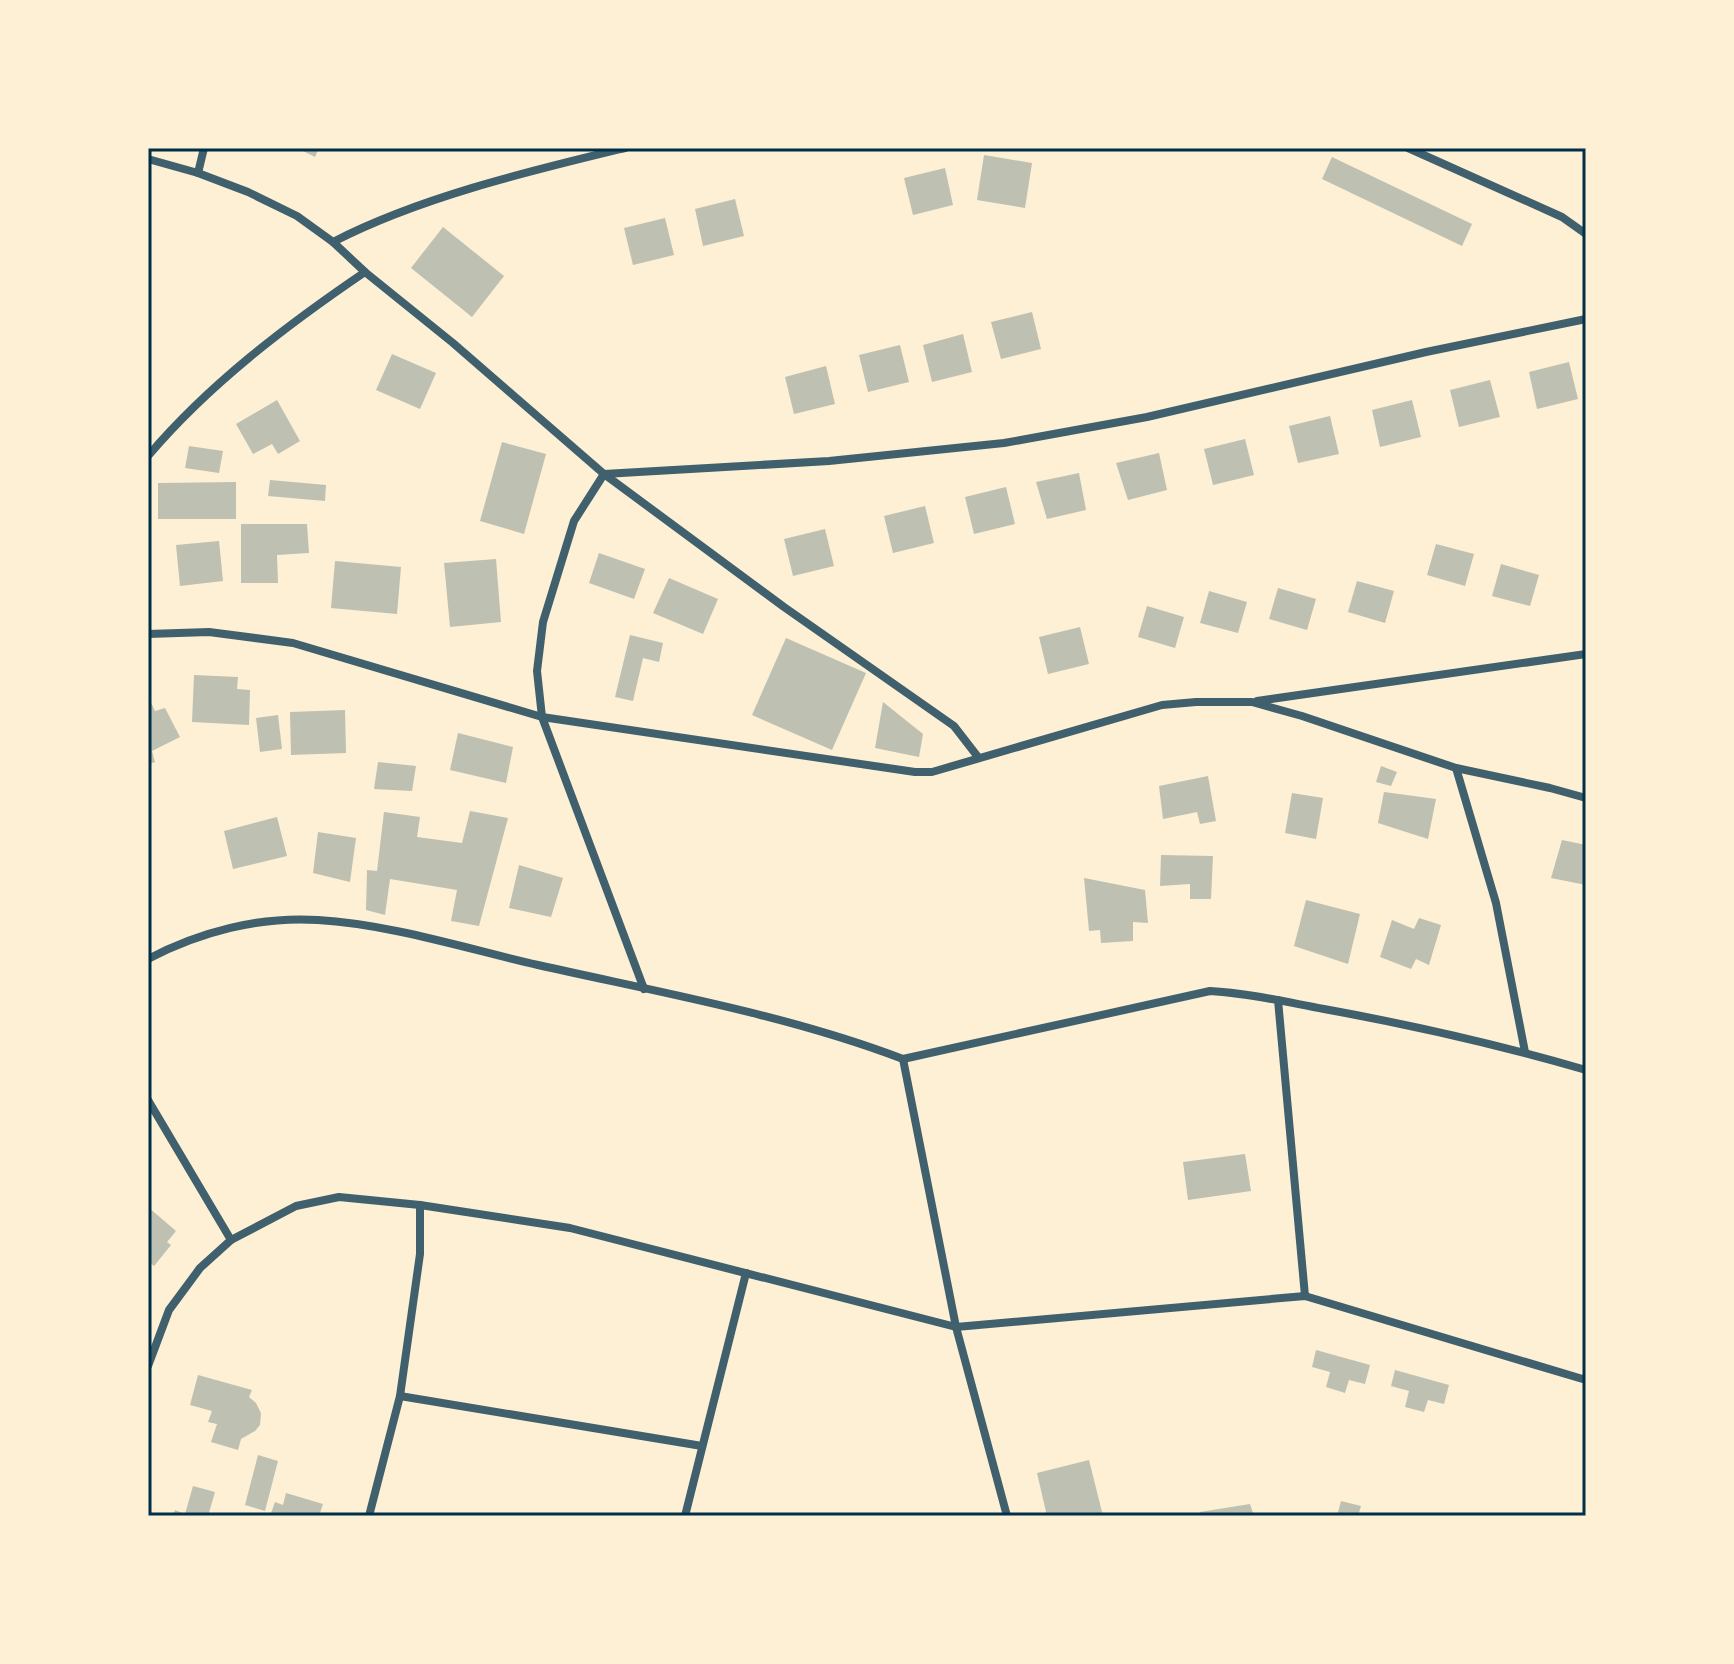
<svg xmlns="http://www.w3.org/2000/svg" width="1734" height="1664" font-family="'Sofia Sans Condensed',sans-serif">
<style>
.building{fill:#bec0b2}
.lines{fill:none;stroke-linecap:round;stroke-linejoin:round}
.minor{stroke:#3f606c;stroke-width:8}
.neatline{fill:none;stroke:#003049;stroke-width:3}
</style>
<rect width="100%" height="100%" fill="#fdf0d5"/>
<g class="building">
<path d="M297,148H319L315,157Z"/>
<path d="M984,155L1032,163L1025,208L977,200Z"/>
<path d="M1332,157L1472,224L1462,246L1322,179Z"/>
<path d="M945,168L953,205L913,215L904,178Z"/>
<path d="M735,199L744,236L703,246L695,209Z"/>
<path d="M665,218L674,255L633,265L624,228Z"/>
<path d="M443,227L504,276L472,317L411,268Z"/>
<path d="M1032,312L1041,349L1001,359L991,322Z"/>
<path d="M963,334L972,372L932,382L923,345Z"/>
<path d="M900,345L909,382L868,392L859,355Z"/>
<path d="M392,354L436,373L420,409L376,390Z"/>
<path d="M1569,362L1578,399L1537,409L1529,372Z"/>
<path d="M826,366L835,404L794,414L785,377Z"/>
<path d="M1490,380L1500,417L1459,427L1450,390Z"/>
<path d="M277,400L300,441L278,454L272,444L253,454L236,424Z"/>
<path d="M1412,400L1421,437L1380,447L1372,410Z"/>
<path d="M1330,416L1339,454L1298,463L1289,426Z"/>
<path d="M1245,439L1254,475L1213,485L1204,449Z"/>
<path d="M502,442L546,454L524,534L480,521Z"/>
<path d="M189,446L223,451L219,473L185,468Z"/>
<path d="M1159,453L1167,490L1128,500L1116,463Z"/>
<path d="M1079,473L1086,510L1047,519L1036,482Z"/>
<path d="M270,480L326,485L325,501L268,496Z"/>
<path d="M236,482V519H158V483Z"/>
<path d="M1006,487L1015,524L974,534L965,497Z"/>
<path d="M925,506L934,543L893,553L884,516Z"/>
<path d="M241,524H307L309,553L277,555L278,583H241Z"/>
<path d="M825,529L834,566L793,576L784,539Z"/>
<path d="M219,541L223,581L180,586L176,545Z"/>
<path d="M1436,544L1474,554L1465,586L1427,575Z"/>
<path d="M599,553L645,569L634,599L589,583Z"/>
<path d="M496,559L501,622L450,627L444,563Z"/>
<path d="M335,561L401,567L397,614L331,608Z"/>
<path d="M1501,564L1539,575L1530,606L1492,596Z"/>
<path d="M669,578L718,599L703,634L653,613Z"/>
<path d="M1357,581L1394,591L1385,623L1348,612Z"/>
<path d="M1278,588L1316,599L1307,630L1269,619Z"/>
<path d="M1209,591L1247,602L1238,633L1200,623Z"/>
<path d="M1147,606L1184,617L1175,648L1138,637Z"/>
<path d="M1080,627L1089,664L1048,674L1039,637Z"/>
<path d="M630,635L663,643L659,662L643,658L633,701L615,697Z"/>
<path d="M786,638L866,673L832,750L752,715Z"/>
<path d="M194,675L238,677L237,689L250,690L249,725L192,722Z"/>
<path d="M148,696L155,711L165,708L180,737L152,751L155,762L148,765Z"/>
<path d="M883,702L923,734L919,757L875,748Z"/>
<path d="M345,710L346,753L291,755L290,712Z"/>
<path d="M278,715L282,749L260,752L256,718Z"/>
<path d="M458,733L513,747L506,783L450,770Z"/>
<path d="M378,762L416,766L412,791L374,789Z"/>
<path d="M1381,766L1397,772L1391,786L1376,782Z"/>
<path d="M1208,776L1216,821L1200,824L1197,812L1163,819L1159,786Z"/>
<path d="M1384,792L1436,799L1428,839L1378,823Z"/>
<path d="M1292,793L1323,798L1316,839L1285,833Z"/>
<path d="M470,811L508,818L479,926L451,921L457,890L390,879L385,915L366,910L367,870L377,871L384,812L420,817L417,837L462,843Z"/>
<path d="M277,817L287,856L233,869L224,831Z"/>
<path d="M318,832L356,838L350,882L313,873Z"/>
<path d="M1562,840L1586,845V885L1551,878Z"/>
<path d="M1161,855L1213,856L1211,899H1190V884L1160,886Z"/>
<path d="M519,865L563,878L551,917L509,908Z"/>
<path d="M1084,878L1145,890L1148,923L1133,922V941L1101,943L1100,930L1089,931Z"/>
<path d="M1306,900L1360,914L1348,964L1294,946Z"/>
<path d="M1419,918L1441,925L1429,965L1416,959L1411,969L1380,957L1392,920L1414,929Z"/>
<path d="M1245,1154L1251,1191L1188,1200L1183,1162Z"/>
<path d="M148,1207L176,1231L167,1242L171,1245L154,1266L148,1261Z"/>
<path d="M1316,1350L1370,1365L1365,1384L1349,1380L1345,1393L1326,1387L1330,1372L1312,1367Z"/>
<path d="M1395,1370L1449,1385L1444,1404L1428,1400L1424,1412L1405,1407L1409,1391L1391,1386Z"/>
<path d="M198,1375L252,1390L249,1397L256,1403L261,1413L260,1425L255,1431L241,1439L238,1450L211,1442L217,1424L208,1422L212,1411L190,1405Z"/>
<path d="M258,1455L278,1461L265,1511L245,1505Z"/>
<path d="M1089,1460L1103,1516H1047L1037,1473Z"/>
<path d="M193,1486L215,1492L208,1516H173L175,1510L185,1514Z"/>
<path d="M286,1493L323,1504L319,1516H270L275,1502L283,1505Z"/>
<path d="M1341,1501L1361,1506L1358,1516H1337Z"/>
<path d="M1250,1504L1254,1516H1201L1200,1512Z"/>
</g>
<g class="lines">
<g class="minor">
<path d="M1408,148L1562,217L1586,234"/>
<path d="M148,159L198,173L248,192L297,216L333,242L365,272L453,343L604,474L784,607L954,726L978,757"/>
<path d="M198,173L204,148"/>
<path d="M333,242C420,197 530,171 625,148"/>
<path d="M148,456C209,384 287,325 365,272"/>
<path d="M148,634L209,632L293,643L542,717L915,772H932L1162,705L1196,702H1252L1302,716L1456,768L1496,903L1525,1052"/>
<path d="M1257,701L1586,654"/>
<path d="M1456,768L1550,788L1586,798"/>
<path d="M148,959C199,932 260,916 318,920C389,924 468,949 538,965C658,992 788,1015 903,1059L956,1327L1007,1516"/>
<path d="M644,989L542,717L537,671L543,622L574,521L604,474L829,461L1004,443L1147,417L1426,352L1586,319"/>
<path d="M1278,1000L1305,1296"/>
<path d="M903,1059L1210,991C1248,993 1286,1002 1324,1009C1412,1025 1500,1045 1586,1070"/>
<path d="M148,1100L231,1240"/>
<path d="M148,1366L169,1310L200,1268L231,1240L296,1206L339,1197L420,1205L570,1228L956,1327L1305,1296L1586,1380"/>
<path d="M400,1396L702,1446"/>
<path d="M369,1516L400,1396L420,1254V1205"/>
<path d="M685,1516L746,1273"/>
</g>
</g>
<rect width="1734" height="1664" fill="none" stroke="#fdf0d5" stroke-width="300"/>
<rect x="150" y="150" width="1434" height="1364" class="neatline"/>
</svg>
